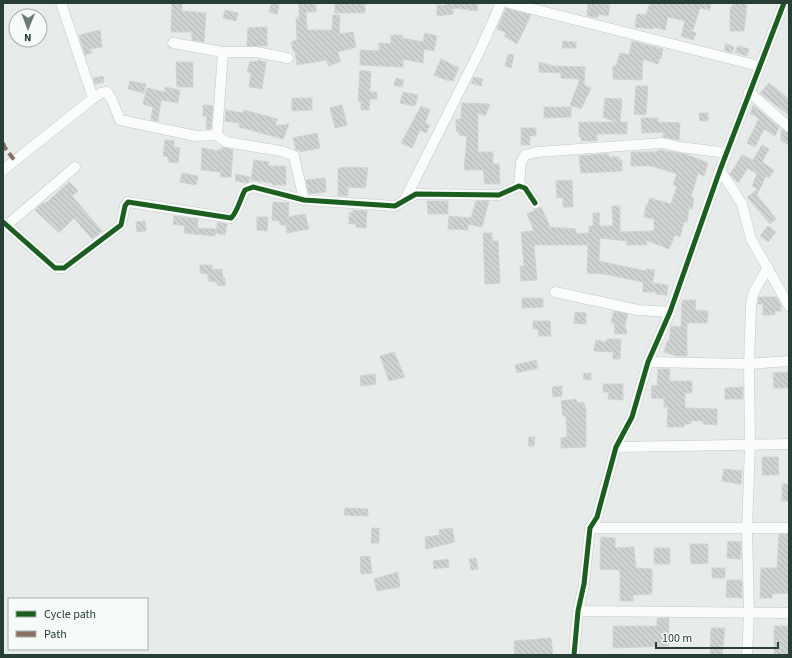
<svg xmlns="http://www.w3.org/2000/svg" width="792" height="658" font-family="'Source Sans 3',sans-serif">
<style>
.building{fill:url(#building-back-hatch);stroke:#d0d5d3}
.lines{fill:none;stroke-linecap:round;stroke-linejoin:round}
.minor-casing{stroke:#c4c9c7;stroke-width:11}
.minor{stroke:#fbfcfc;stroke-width:10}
.quiet{stroke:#8d6e63;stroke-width:4;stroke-dasharray:8 4;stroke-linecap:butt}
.cycleway-casing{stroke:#f6faf8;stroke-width:8}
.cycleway{stroke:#1b5e20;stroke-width:5}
</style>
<defs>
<pattern id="building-back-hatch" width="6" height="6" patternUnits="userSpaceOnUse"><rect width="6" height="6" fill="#ced3d1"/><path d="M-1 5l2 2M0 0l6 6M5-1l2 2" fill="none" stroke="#b1b6b4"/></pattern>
</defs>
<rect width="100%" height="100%" fill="#e7ecea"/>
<g class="building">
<path d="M172,3H182V11L206,13L204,42L192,40V32H171Z"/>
<path d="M271,3L279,5L277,14L269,12Z"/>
<path d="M299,3H316V12H306L307,30H332L333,15H340L339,34L353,32L356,47L337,52L341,61L329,66L326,60L297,65L295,51H293L291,42L297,40L296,18H299Z"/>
<rect x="335" y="3" width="30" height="10"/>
<path d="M445,3H478L477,11L453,8V14L437,16V5L445,6Z"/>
<path d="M588,3L610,5L608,16L598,14V18L587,16Z"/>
<path d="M650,3H711L710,10L700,8L693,30H688L696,33L693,40L681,36L685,21L668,17L665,30L653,27V29L635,27L637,14L646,15Z"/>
<path d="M733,3H747L744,31H730V7H732Z"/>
<path d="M506,8L531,15L517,44L504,36L506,33L497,29Z"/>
<path d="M225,10L238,13L236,21L223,18Z"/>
<path d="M267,27V46H247L248,28Z"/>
<path d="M100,30L102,47L90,49L92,53L85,55L79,35Z"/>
<path d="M425,33L437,36L434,51L424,49L423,63L403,59V67L360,65V50L379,51V43L391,44V35H402V38L423,42Z"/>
<path d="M563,41L576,42V48H562Z"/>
<path d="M632,41L663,49L661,59L659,58L658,64L643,59L642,80L613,79V66H616L620,53L629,55Z"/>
<path d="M726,44L734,47L732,53L724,50Z"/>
<path d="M738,46L749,49L747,56L735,52Z"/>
<path d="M508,54L514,55L511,68L505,66Z"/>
<path d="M441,59L459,68L453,81L450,80L449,81L434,75Z"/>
<path d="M257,60L266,62L262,89L249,87L251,73L247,72L250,61L257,62Z"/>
<path d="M176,62H193V87H177Z"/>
<path d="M539,62L553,66L585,67L584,85L591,88L581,109L570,105L580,79L561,78V73L539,72Z"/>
<path d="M360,70L371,72L370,92H377V99H370L369,110H361V102L358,101Z"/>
<path d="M103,76L104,82L95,84L93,78Z"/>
<path d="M474,77L483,79L481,86L471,83Z"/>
<path d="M396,78L404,80L402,87L394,85Z"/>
<path d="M130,81L146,84L144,93L128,89Z"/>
<path d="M769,83L789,99V115L760,93Z"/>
<path d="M636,86H648L646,115L634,114Z"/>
<path d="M165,87L180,90L178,103L161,100L158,121L151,120L153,107L143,104L147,88L165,92Z"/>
<path d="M403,92L418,95L415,106L400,103Z"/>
<path d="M292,98H312V110L292,111Z"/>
<path d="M605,98L622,99L620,122H627V134H597V141H581V137H579V122H616L603,117Z"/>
<path d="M462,103L490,104L485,116L478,113V152H493V164H499L500,184H485L483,170H464L467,136L459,135V132L456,131V119L460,120L461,116Z"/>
<path d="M203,105L213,106L211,129H206L207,116H203Z"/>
<path d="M342,105L347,125L335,128L330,108Z"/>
<path d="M753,105L779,127L775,136L764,129L755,147L747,143L759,118L750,114Z"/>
<path d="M421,106L430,110L425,123L430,125L426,133L420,130L412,148L401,143Z"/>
<path d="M544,107H571V117L544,118Z"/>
<path d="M226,110L243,113L244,110L277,119L275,126L289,124L283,139L239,127L240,123L225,121Z"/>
<path d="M699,113H708V121H700Z"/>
<path d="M641,118H658V122L680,123L679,140L663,137L664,132L642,133Z"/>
<path d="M521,128H536V136H530V145H521Z"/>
<path d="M781,129L789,133V145L781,140Z"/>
<path d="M317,133L320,148L300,152V150H296L293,138Z"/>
<path d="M165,140L174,141V147L180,148L178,163L168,162V157L163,156Z"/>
<path d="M762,145L769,149L762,162L774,170L769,178L766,176L757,195L776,219L770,224L747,197L758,189L752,186L757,174L748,168L738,183L730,174L742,155L753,160Z"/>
<path d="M222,147L233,150L231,177H220L221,172L201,170L202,148L218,151V149L222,150Z"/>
<path d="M658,150L685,154L708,163L704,176L698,173L691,197L694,198L692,209L689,208L687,222H684L680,237L675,235L669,249L646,240L647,245H627V241L600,238L599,261L646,271V269L655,270L652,283L668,285L667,295L656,294V292H643V282L604,274L587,273L588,245H534L537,280L521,281L520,266H524L521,232L534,231L527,214L541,207L550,227L576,229V234L589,233V226H593V213H600L599,226H613L612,206H620V232L654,231V219L644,217L646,205H647L650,198L671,204L677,186L673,185L677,174L651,166H631V152H657Z"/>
<path d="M601,154H608L609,157H619V160H622V171L581,173L579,156Z"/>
<path d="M254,160L269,162L268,166H286V185H273L272,183L251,180Z"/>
<path d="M351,167L368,168L365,188L348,187V196H338V168Z"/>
<path d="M182,173L198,176L196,185L180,182Z"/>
<path d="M236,174L250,177L249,182L245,183L235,181Z"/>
<path d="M325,178L326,192L309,194L306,180Z"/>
<path d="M572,180L573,207H563V197L557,198L556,181Z"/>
<path d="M69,182L78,191L72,196L102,231L92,239L74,218L59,233L35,210L44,202L45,204Z"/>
<path d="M427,201H448V214H428Z"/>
<path d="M476,201H489L482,227L468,224V230L448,229L449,216L471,218Z"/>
<path d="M273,202L289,203L288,217L305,214L309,229L287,233L286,225H280V221L272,220Z"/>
<path d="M352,210L367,211L366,228L356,227V224H349V213H352Z"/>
<path d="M174,216L198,219L197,228L215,229V236L184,233L185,226L173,224Z"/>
<path d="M257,217H268L267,231L257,230Z"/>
<path d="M145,221L146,231L137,232L136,222Z"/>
<path d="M218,222L227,224L225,235L215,233Z"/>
<path d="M768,226L776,232L768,242L760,236Z"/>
<path d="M483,233H492V241H498L500,283L485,284Z"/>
<path d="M200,265H212V270L222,269L223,278H225V286L217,285V282L208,281V274L200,273Z"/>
<path d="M759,297H776L781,305V311H775V315H763V304H758Z"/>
<path d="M522,298H543V307L522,308Z"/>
<path d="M682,300H696L695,310L708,311L707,323H687V356H676L664,352L667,341H669L671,326L681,327Z"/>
<path d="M614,311L628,314L624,328H626L627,334H615L614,323L611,322Z"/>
<path d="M575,312L586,313V324L574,323Z"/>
<path d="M533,321H550L551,336H539L538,329H533Z"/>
<path d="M607,339H621L620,359H613V352L594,351L596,340L606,342Z"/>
<path d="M394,352L405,377L389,381L380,356Z"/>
<path d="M536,360L538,368L517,373L515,365Z"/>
<path d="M658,369H670L669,381H692V393H685V408L717,409V425L703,424V421H691V424H684V427H667L668,407H664V399L651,398L652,385L657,386Z"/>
<path d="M789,372V388H774L773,373Z"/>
<path d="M584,373H591V380L583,379Z"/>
<path d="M375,374L376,384L361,386L360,376Z"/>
<path d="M603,384H623V400L608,399L609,392H603Z"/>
<path d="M562,386V396L553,397L552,387Z"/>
<path d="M743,387V399H725V388Z"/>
<path d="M576,399L577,403L583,402L586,409V447L561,448V438L567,437L566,416H563L561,401Z"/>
<path d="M529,437H535L534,446H528Z"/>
<path d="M762,457H778L779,475H762Z"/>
<path d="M724,469L742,471L741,484L722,481Z"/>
<rect x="782" y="484" width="7" height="17"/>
<path d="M345,508L368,509V516L344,515Z"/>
<path d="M372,528H379V543H371Z"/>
<path d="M452,528L455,542L426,549L425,537L440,535L439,530Z"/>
<path d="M779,534H789V593L772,594V598H760L761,568H777Z"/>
<path d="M601,537L615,538V548L634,547L636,568L652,569V594L633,595V601H620V570L600,569Z"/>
<path d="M728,541L741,542V559L727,558Z"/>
<path d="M690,544H708V563L691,564Z"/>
<rect x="654" y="548" width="16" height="16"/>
<path d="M370,556L372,573L361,574L360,557Z"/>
<path d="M476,558L478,569L471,570L469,559Z"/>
<path d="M448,559L449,567L434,569L433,561Z"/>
<rect x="712" y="568" width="13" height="10"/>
<path d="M398,572L400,587L377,591L374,579Z"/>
<path d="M727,580H742V598L726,597Z"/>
<path d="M657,618H669V646L613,648V626H657Z"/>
<rect x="774" y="626" width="15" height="29"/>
<path d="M711,628H725L722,655H710Z"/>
<path d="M551,638L553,655H515L514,641Z"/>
</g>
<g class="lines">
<g class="minor-casing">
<g id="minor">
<path d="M61,3L93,98"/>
<path d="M509,3L759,66"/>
<path d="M173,43L223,52L217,135"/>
<path d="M223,52H256L288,58"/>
<path d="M749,92L789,127"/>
<path d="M3,170L91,100L101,93L107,92L112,100L120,120L196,136L217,135L226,142L281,151L294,156L304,200"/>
<path d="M720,170L742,204L751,239L789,306"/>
<path d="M519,186L521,162L525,155L537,152L663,143L680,147L727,153"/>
<path d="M404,201L481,48L501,3"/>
<path d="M3,222L55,268H64L121,225L125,206L128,202L231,218C237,213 241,197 245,190L253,187L304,200L395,206L416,194L499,195L519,186L525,188L535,203"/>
<path d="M7,225L75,167"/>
<path d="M555,292L638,310L670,312"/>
<path d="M648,362L749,364L789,361"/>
<path d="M616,447L789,444"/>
<path d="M590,528H789"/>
<path d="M578,611L789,613"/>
<path d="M574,655L578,611L584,584L590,528L597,517L616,447L632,417L648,362L670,312L720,170L784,3"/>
<path d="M747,655L749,614L747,529L750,446L749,364L751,305L753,294L768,267"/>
</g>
</g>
<use href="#minor" class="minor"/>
<path class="quiet" d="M3,143L5,148L15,161"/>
<g class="cycleway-casing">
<g id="cycleway">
<path d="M3,222L55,268H64L121,225L125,206L128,202L231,218C237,213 241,197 245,190L253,187L304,200L395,206L416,194L499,195L519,186L525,188L535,203"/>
<path d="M574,655L578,611L584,584L590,528L597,517L616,447L632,417L648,362L670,312L720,170L784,3"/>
</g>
</g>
<use href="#cycleway" class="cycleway"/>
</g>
<rect width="792" height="658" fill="none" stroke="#273e36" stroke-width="8"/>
<rect x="8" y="598" width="140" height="52" fill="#f6faf8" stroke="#a3afaa"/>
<rect x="16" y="611" width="20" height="6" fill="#1b5e20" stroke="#a3afaa"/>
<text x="44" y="618" font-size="12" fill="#273e36">Cycle path</text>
<rect x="16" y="631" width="20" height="6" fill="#8d6e63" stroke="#a3afaa"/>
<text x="44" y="638" font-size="12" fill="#273e36">Path</text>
<g transform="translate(28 28) rotate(181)"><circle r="19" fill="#f6faf8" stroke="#a3afaa"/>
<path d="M0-3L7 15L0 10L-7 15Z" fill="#6a7b75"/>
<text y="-6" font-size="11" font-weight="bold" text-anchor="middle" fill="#273e36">N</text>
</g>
<path d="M656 642v6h122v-6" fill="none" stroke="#273e36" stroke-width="2"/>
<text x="662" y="642" font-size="12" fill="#273e36" stroke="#f6faf8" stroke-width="3" paint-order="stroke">100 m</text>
</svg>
